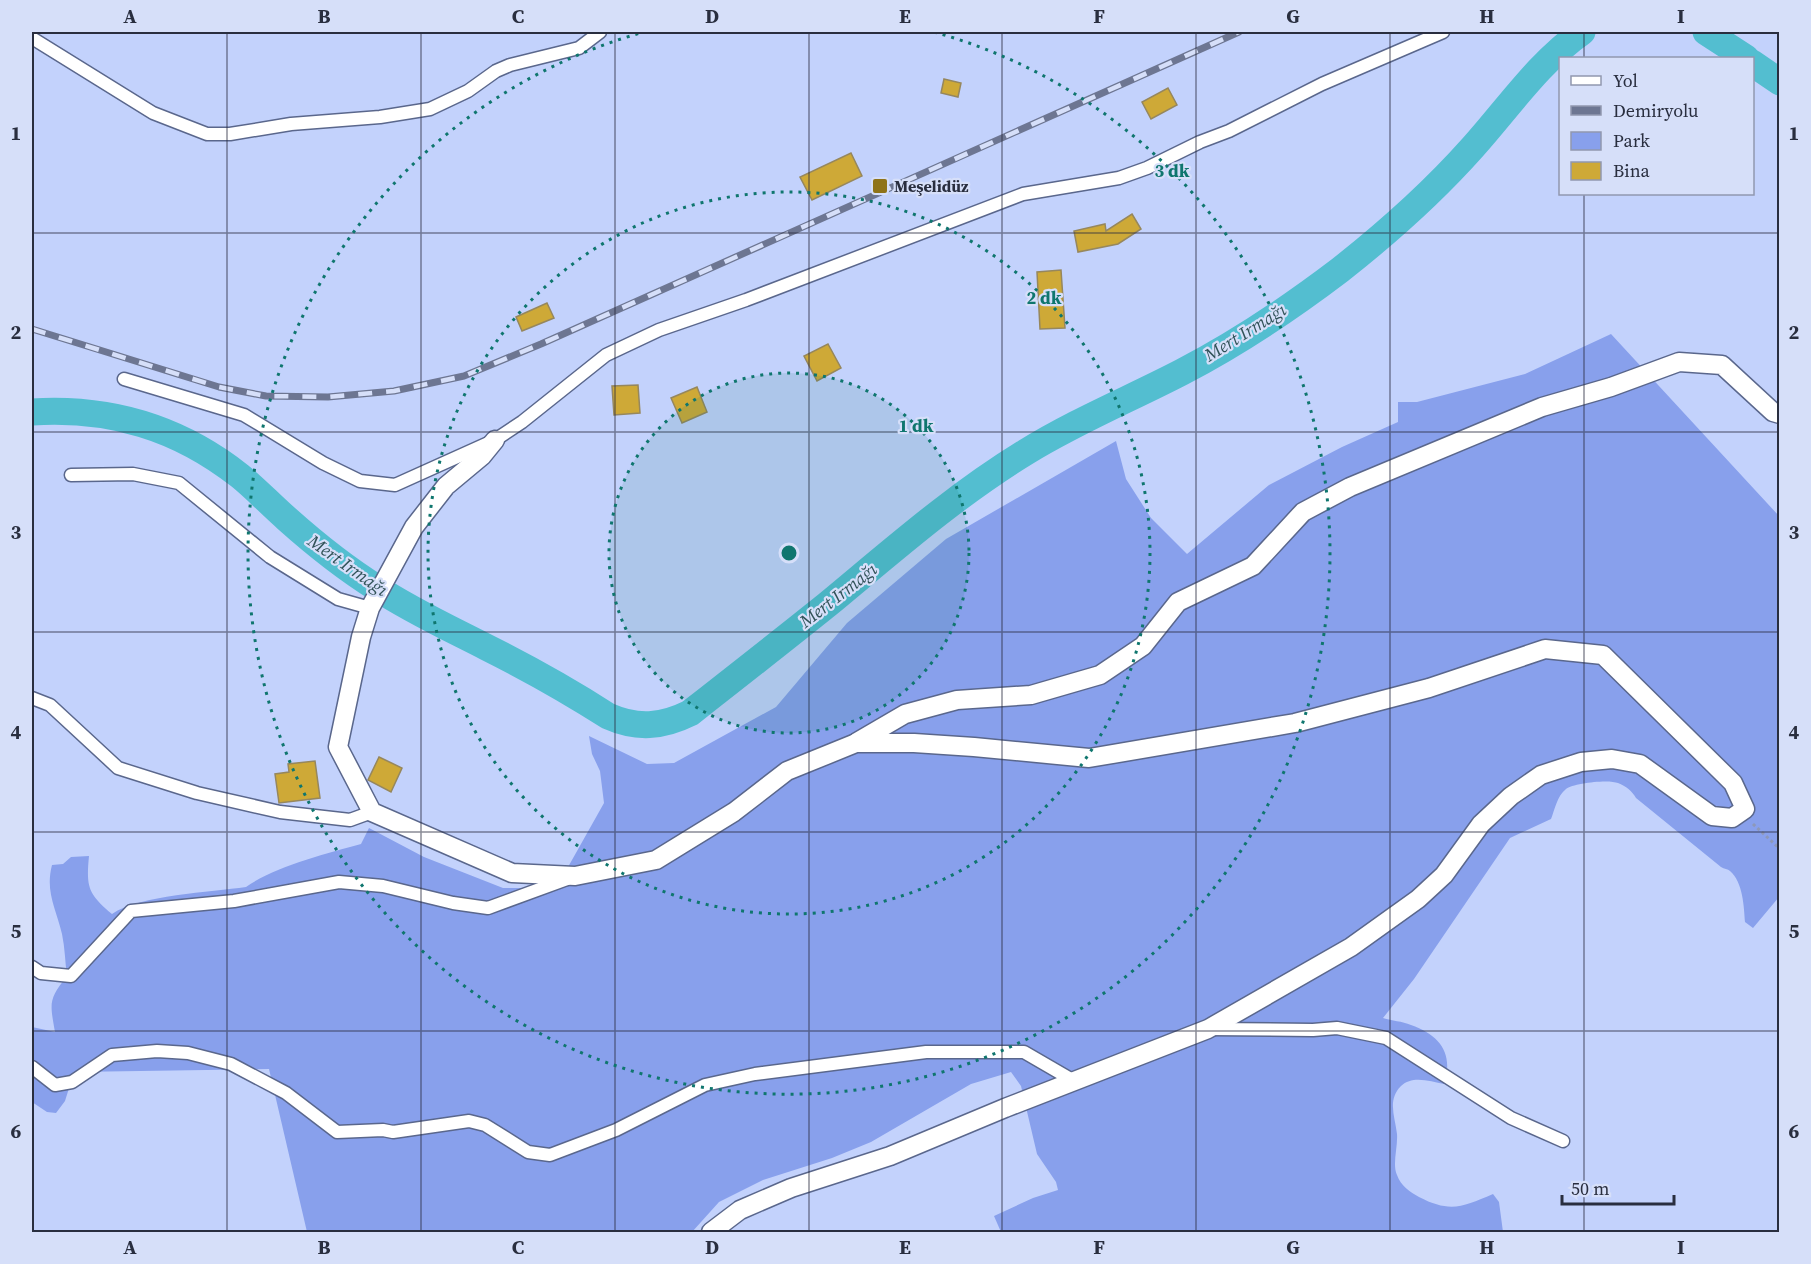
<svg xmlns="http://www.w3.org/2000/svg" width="1811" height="1264" font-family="'Source Serif 4',serif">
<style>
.green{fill:#88a0ec}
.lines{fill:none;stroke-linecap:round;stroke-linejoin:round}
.river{stroke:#53bed0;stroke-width:27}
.building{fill:#cea937;stroke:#96875d;stroke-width:1.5}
.street-casing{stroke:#5a678c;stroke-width:15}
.secondary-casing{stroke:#5a678c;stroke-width:21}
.path{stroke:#8d98b9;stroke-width:3;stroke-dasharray:3 3;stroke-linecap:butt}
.street{stroke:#fff;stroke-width:12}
.secondary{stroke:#fff;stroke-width:18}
.rail-casing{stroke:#6d7692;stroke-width:7}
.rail{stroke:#d6dff9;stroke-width:4.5;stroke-dasharray:14;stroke-linecap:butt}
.grid{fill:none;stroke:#292e3f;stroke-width:1.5;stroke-opacity:0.55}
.ring{fill:none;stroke:#0f766e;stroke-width:3;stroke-dasharray:3 6}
.poi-dot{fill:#8f7318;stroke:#d6dff9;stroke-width:2}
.labels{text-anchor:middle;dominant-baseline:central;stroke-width:4.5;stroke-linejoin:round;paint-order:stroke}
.poi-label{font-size:16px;font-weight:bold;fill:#292e3f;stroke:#d6dff9;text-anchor:start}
.water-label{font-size:18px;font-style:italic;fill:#325359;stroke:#d6dff9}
.centre{fill:#0f766e;stroke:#d6dff9;stroke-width:3}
.ring-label{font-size:18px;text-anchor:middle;font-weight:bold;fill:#0f766e;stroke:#d6dff9;stroke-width:4.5;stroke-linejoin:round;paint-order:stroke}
.neatline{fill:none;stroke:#292e3f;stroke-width:2}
.grid-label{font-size:20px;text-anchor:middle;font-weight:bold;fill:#292e3f}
</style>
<rect width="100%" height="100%" fill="#c3d2fc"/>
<path class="green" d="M1611,334L1779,516V897L1753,928L1745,922C1744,907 1743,882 1730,871C1728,869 1724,869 1721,867L1636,798C1632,791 1626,786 1618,783C1609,779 1573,783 1566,789C1557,796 1555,809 1551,819L1510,838L1414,979L1383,1018C1392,1021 1402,1021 1411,1025C1440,1035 1454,1054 1444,1084C1430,1081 1412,1075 1401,1086C1387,1100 1395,1117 1397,1134C1398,1147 1392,1164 1397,1175C1401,1186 1410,1192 1419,1197C1450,1213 1463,1207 1493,1194L1499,1202L1503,1232H1001L994,1216L1033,1198L1058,1190L1056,1182L1037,1154L1021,1086L1011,1072L971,1084L871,1142L832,1158L763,1180L719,1202L692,1232H307L269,1069L74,1072L65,1101L56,1113L47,1112L32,1102V1027L55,1032C50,1003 48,1000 67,976C65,962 65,948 62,934C56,908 45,892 52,865L63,864L71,857L89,856C86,887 88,894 112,914C140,895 211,892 246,887C276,866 325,854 361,844L369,828L424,857L503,888H561L563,876L604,803L600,771L592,754L589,736L647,764L674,763L776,707L847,623L946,539L1116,441L1126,479L1151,518L1187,554L1269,485L1342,447L1398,422V402H1417L1525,374Z"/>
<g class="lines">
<g class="river">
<path d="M1706,32L1746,58"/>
<path d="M1752,63L1780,82"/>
<path d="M32,412C110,407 178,427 240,476C256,489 271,505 287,519C315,544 345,568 377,588C412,611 449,628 486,647C528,668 569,691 608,716C637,729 662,727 690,713C736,677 782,641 828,604C892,551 954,496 1026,452C1076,421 1130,399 1182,372C1238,343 1290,308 1340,270C1387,233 1433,192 1473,147C1508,108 1539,62 1582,32"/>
</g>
</g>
<g class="building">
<path d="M944,79L961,83L958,97L941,93Z"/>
<path d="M1168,88L1177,105L1151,119L1142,102Z"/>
<path d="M851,153L862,176L812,200L800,177Z"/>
<path d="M1132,214L1141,229L1118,244L1078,252L1074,231L1105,224L1106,231Z"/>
<path d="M1061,270L1065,328L1040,329L1037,272Z"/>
<path d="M547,303L554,318L522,331L516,317Z"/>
<path d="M828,344L841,368L817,381L804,356Z"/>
<path d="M638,385L640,413L614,415L612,386Z"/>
<path d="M697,387L707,412L682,423L671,398Z"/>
<path d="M379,757L402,768L391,792L368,780Z"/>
<path d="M315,761L320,798L279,803L275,774L289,772L288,764Z"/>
</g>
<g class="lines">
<g class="street-casing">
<g id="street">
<path d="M32,38L153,113L207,134H230L291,124L380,117L430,109L468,91L496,71L510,65L579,48L600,32"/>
<path d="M124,379L244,415L323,463L360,481L395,485L495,440L522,422L606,355L659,330L746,300L1023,194L1119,178L1147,168L1200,142L1229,131L1322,84L1443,32"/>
<path d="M71,475L133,474L179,483L270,557L338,599L370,608"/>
<path d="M32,698L50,705L118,768L197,793L280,812L350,820L372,812"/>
<path d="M32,967L41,973L71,976L131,911L234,901L339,882L383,886L453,903L488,908L567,879"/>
<path d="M1209,1029L1313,1030L1337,1028L1386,1038L1511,1118L1563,1141"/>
<path d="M32,1067L55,1085L72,1082L112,1055L157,1051L188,1053L231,1064L286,1093L337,1132L383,1130L393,1132L469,1121L485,1125L528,1152L550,1155L616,1130L705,1085L755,1074L926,1052H1024L1074,1081"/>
</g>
</g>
<g class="secondary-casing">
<g id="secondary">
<path d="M495,440L482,456L446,486L414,527L370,608L361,637L338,747L372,812L512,873L575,876L656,860L734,812L787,771L856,743H914L974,747L1089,758L1295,723L1429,688L1545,649L1603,655L1733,783L1745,809L1732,818L1712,816L1640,764L1612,759L1581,762L1541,775L1511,796L1481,824L1444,875L1418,899L1351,947L1208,1029L1005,1108L890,1156L791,1188L740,1210L711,1232"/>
<path d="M857,742L905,714L957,700L1031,695L1100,675L1143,646L1178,602L1253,566L1303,512L1350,487L1542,407L1611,387L1679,362L1722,365L1773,412L1780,414"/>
</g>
</g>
<path class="path" d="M1753,824L1780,849"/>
<use href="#street" class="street"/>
<use href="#secondary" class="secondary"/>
<g class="rail-casing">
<path id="rail" d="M32,329L219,387L266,396L328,397L394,391L464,376L541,344L1239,32"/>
</g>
<use href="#rail" class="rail"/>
</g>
<path class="grid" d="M227,32V1232M421,32V1232M615,32V1232M809,32V1232M1002,32V1232M1196,32V1232M1390,32V1232M1584,32V58M1584,194V1232M32,233H1780M32,432H1780M32,632H1780M32,832H1780M32,1031H1780"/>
<circle cx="789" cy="553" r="180" fill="#0f766e" fill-opacity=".12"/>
<g class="ring">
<circle cx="789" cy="553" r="180"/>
<circle cx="789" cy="553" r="361"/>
<path d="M934 32A541 541 0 1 1 644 32"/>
</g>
<rect class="poi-dot" x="872" y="178" width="16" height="16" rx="3"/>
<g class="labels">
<g class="poi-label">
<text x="894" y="186">Meşelidüz</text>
</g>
<g class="water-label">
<text transform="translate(1245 332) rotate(-32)">Mert Irmağı</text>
<text transform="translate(348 565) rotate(35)">Mert Irmağı</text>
<text transform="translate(838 595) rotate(-38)">Mert Irmağı</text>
</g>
</g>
<circle cx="789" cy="553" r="9" class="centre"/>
<g class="ring-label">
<text x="1172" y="177">3 dk</text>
<text x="1044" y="304">2 dk</text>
<text x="916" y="432">1 dk</text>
</g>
<rect width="1811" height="1264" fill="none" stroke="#d6dff9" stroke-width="66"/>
<rect x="1559" y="57" width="195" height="138" fill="#d6dff9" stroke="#9198af" stroke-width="1.5"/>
<rect x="1571" y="76" width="30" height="9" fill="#ffffff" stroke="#9198af" stroke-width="1.5"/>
<text x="1613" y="87" font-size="18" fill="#292e3f">Yol</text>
<rect x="1571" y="106" width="30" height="9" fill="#6d7692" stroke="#9198af" stroke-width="1.5"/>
<text x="1613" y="117" font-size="18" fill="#292e3f">Demiryolu</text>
<rect x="1571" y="132" width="30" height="18" fill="#88a0ec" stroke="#9198af" stroke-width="1.5"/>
<text x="1613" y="147" font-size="18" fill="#292e3f">Park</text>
<rect x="1571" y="162" width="30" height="18" fill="#cea937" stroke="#9198af" stroke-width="1.5"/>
<text x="1613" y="177" font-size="18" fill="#292e3f">Bina</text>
<path d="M1562 1195v9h112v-9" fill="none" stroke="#292e3f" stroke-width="3"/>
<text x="1571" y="1195" font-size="18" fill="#292e3f" stroke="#d6dff9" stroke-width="4.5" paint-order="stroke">50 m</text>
<rect x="33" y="33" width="1745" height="1198" class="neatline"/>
<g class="grid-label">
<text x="130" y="23">A</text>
<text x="324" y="23">B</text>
<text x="518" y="23">C</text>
<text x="712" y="23">D</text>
<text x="905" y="23">E</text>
<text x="1099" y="23">F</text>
<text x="1293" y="23">G</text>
<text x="1487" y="23">H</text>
<text x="1681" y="23">I</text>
<text x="16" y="140">1</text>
<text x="1794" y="140">1</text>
<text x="16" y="339">2</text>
<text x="1794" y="339">2</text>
<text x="16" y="539">3</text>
<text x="1794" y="539">3</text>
<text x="16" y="739">4</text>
<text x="1794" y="739">4</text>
<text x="16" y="938">5</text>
<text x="1794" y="938">5</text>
<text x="16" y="1138">6</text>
<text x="1794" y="1138">6</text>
<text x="130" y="1254">A</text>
<text x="324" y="1254">B</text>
<text x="518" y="1254">C</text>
<text x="712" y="1254">D</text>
<text x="905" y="1254">E</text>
<text x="1099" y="1254">F</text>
<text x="1293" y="1254">G</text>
<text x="1487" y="1254">H</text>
<text x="1681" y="1254">I</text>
</g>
</svg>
